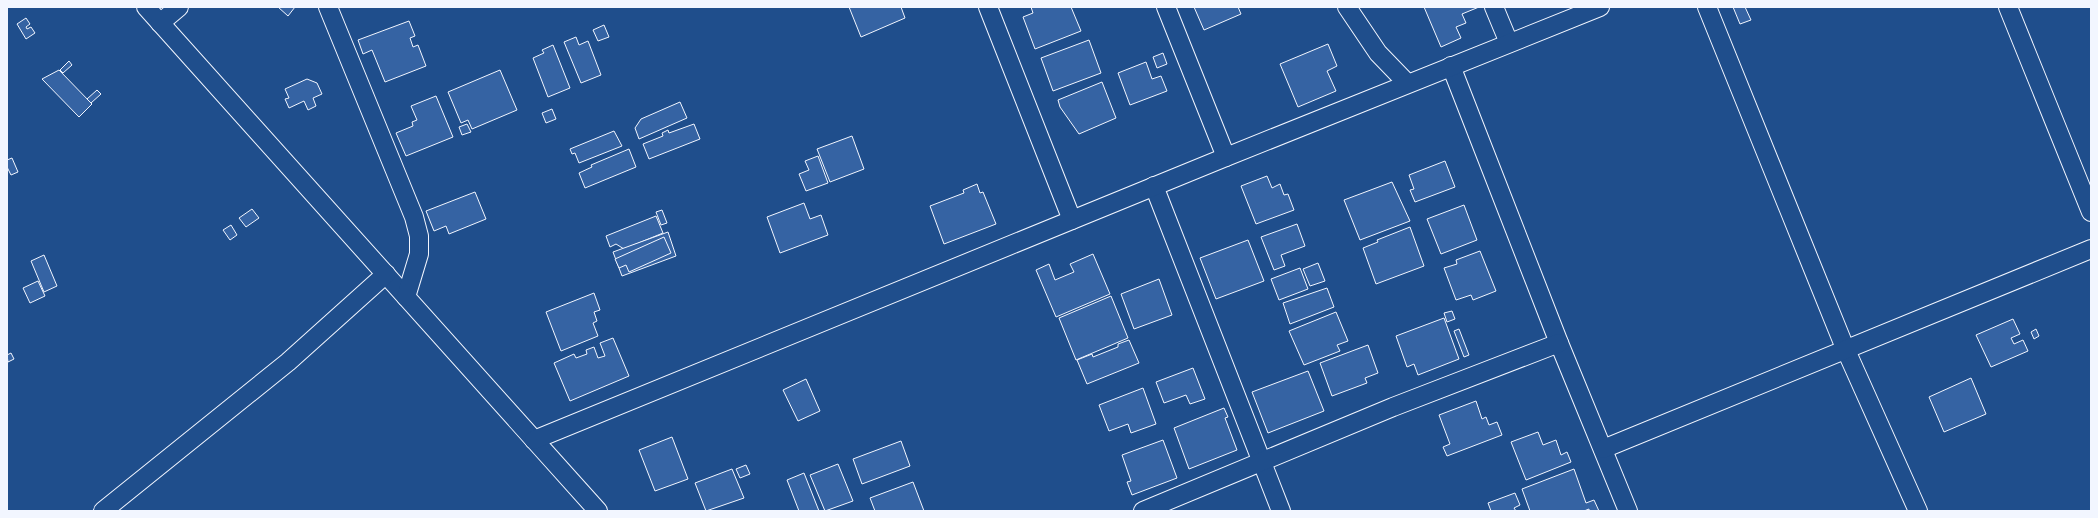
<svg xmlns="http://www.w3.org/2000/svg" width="2098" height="518" font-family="Inter,sans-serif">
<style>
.building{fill:#3563a3;stroke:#f2f6ff}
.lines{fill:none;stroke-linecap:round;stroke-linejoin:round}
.minor-casing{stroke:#f2f6ff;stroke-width:20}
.minor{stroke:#1f4e8c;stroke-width:18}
</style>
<rect width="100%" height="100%" fill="#1f4e8c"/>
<g class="building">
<path d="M278,7H295L288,16Z"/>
<path d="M849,7H901L905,18L861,37Z"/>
<path d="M1031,7H1071L1081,31L1035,49L1023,17L1033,13Z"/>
<path d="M1194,7H1238L1241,14L1204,30Z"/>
<path d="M1424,7H1479L1462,14L1466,23L1456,27L1461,38L1441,47Z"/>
<path d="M1733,7H1745L1751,20L1740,24Z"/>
<path d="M26,18L30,24L26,27L27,29L31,27L35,33L26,39L17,24Z"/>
<path d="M409,21L415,36L410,38L413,47L418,45L426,66L385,82L372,50L363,54L358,40Z"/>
<path d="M604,25L609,37L598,41L593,30Z"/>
<path d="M576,37L579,45L588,41L601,75L581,83L564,42Z"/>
<path d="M1089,40L1101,73L1053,91L1041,58Z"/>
<path d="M1328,44L1337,66L1327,71L1336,91L1298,107L1280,64Z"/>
<path d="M553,45L570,88L548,97L533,58L544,53L542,50Z"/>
<path d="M1163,53L1167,64L1157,68L1153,57Z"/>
<path d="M69,61L72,65L63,73L60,70Z"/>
<path d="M1146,62L1152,79L1161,76L1167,91L1130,105L1118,73Z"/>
<path d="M59,70L92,104L79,117L42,79Z"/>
<path d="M500,70L517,110L472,129L468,120L461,123L448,92Z"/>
<path d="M307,79L317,83L322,94L313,98L316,106L308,110L304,101L289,108L285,99L289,98L285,89Z"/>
<path d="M1102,82L1116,118L1079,134L1060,107L1058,100Z"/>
<path d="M97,90L101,94L91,103L87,99Z"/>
<path d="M436,96L453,137L406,156L396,133L413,126L412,122L417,120L411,106Z"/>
<path d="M680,102L687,118L639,139L635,128L641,119Z"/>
<path d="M552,109L556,119L546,123L542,113Z"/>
<path d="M467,124L471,132L462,135L459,127Z"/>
<path d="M694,124L700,139L649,159L643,144L663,136L662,133L668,130L669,133Z"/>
<path d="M614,131L622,146L579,163L575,153L572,154L570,149Z"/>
<path d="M852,136L864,169L830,182L817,149Z"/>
<path d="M629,149L636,167L585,188L579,173L592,167L591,165Z"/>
<path d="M818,156L828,183L806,191L799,174L809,170L805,161Z"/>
<path d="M12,158L18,172L11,175L7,167V160Z"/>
<path d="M1445,161L1455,187L1415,202L1410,190L1414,189L1409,175Z"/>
<path d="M1267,176L1272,188L1280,184L1284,195L1288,194L1294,210L1256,224L1241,186Z"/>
<path d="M1392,182L1410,221L1360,240L1344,200Z"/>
<path d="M977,184L980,193L983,192L996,224L944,244L930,206L964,193L963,190Z"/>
<path d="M475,192L486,219L449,234L446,226L434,231L426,211Z"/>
<path d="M804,203L810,219L821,215L828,235L780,253L767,217Z"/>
<path d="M1464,205L1477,240L1441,254L1427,219Z"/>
<path d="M252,209L259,218L246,227L239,218Z"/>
<path d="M662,210L667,223L661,225L656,212Z"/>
<path d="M656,216L663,233L624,249L616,244L610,247L606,236Z"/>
<path d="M1297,224L1305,246L1281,255L1285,266L1274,270L1261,237Z"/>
<path d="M231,225L237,235L230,240L223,230Z"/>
<path d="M1410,227L1424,266L1376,284L1363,248L1378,242L1377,240Z"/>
<path d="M668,232L676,256L622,276L613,252Z"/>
<path d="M664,237L671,253L629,272L626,265L619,268L615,259Z"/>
<path d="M1248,240L1264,281L1216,299L1200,258Z"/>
<path d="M1480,251L1496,291L1473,300L1471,295L1456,300L1444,268L1457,264L1456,260Z"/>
<path d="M1093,254L1110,294L1056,317L1036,270L1049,264L1055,280L1074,272L1070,264Z"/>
<path d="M44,255L57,286L44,292L31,261Z"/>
<path d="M1318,263L1325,281L1310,286L1303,269Z"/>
<path d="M1300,268L1308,289L1279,300L1271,279Z"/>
<path d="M1159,279L1172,315L1134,329L1121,294Z"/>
<path d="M38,281L45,296L30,303L23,288Z"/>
<path d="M1327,288L1334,307L1290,324L1283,303Z"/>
<path d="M594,293L600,310L594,312L597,321L593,323L598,336L561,351L546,312Z"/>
<path d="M1111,296L1128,338L1076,360L1059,318Z"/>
<path d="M1452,311L1455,319L1447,322L1444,313Z"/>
<path d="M1336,312L1348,341L1337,345L1340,351L1304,365L1289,331Z"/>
<path d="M1444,318L1459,359L1418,375L1414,364L1407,367L1396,336Z"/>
<path d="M2013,319L2020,334L2011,338L2014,344L2023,340L2028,351L1991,367L1976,335Z"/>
<path d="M1459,329L1469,355L1464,357L1454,331Z"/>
<path d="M2036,329L2039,336L2034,339L2031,332Z"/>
<path d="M613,338L629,376L570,401L554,363L574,354L576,358L587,354L586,350L594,347L598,358L605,356L600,343Z"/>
<path d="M1129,340L1139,363L1087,384L1077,360L1092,354L1093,357L1118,347V344Z"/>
<path d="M1368,345L1378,373L1365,378L1367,383L1332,396L1320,363Z"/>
<path d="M11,353L14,359L8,362L7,355Z"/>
<path d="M1193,368L1205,399L1190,404L1186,395L1164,403L1156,382Z"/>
<path d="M1308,371L1324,411L1268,433L1252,392Z"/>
<path d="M1971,378L1986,414L1944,432L1929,397Z"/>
<path d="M806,379L820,411L798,421L783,390Z"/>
<path d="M1143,388L1156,424L1131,433L1128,424L1109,431L1099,405Z"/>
<path d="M1476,401L1482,419L1486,417L1489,425L1497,422L1502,435L1447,456L1443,447L1450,444L1439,415Z"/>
<path d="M1224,408L1228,417L1225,418L1237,450L1189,469L1174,428Z"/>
<path d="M1538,432L1543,445L1556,440L1561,455L1567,452L1571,462L1526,480L1511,442Z"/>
<path d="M672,437L688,479L655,491L639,450Z"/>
<path d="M1163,440L1177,478L1132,495L1127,482L1131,481L1122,455Z"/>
<path d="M901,441L910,466L862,484L853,459Z"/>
<path d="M838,464L853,501L825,511L810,475Z"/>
<path d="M746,465L750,474L740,478L736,469Z"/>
<path d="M732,469L744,498L706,511L695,483Z"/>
<path d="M1574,469L1586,503L1594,500L1599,511H1589V509L1584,511H1530L1522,489Z"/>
<path d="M804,473L819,511H799L787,480Z"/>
<path d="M913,482L924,511H875L870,498Z"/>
<path d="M1515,493L1520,505L1514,508L1516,511H1491L1488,503Z"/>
</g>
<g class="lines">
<g class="minor-casing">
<g id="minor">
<path d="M146,7L598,511"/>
<path d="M328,7L414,217L419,236V254L406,297"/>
<path d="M988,7L1072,220"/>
<path d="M1166,7L1226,157"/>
<path d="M1347,7L1378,53L1407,83"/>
<path d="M1494,7L1509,43"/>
<path d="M1707,7L1845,348L1918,511"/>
<path d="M2008,7L2091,212"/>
<path d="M160,23L179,7"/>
<path d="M1451,66L1559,343L1628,511"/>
<path d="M1154,186L1281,511"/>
<path d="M534,440L1226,157L1600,7"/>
<path d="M1603,449L2091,249"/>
<path d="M103,511L288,362L386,274"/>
<path d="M1143,511L1393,407L1559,343"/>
</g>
</g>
<use href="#minor" class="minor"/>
</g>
<rect width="2098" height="518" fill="none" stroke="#f2f6ff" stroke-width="16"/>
</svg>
